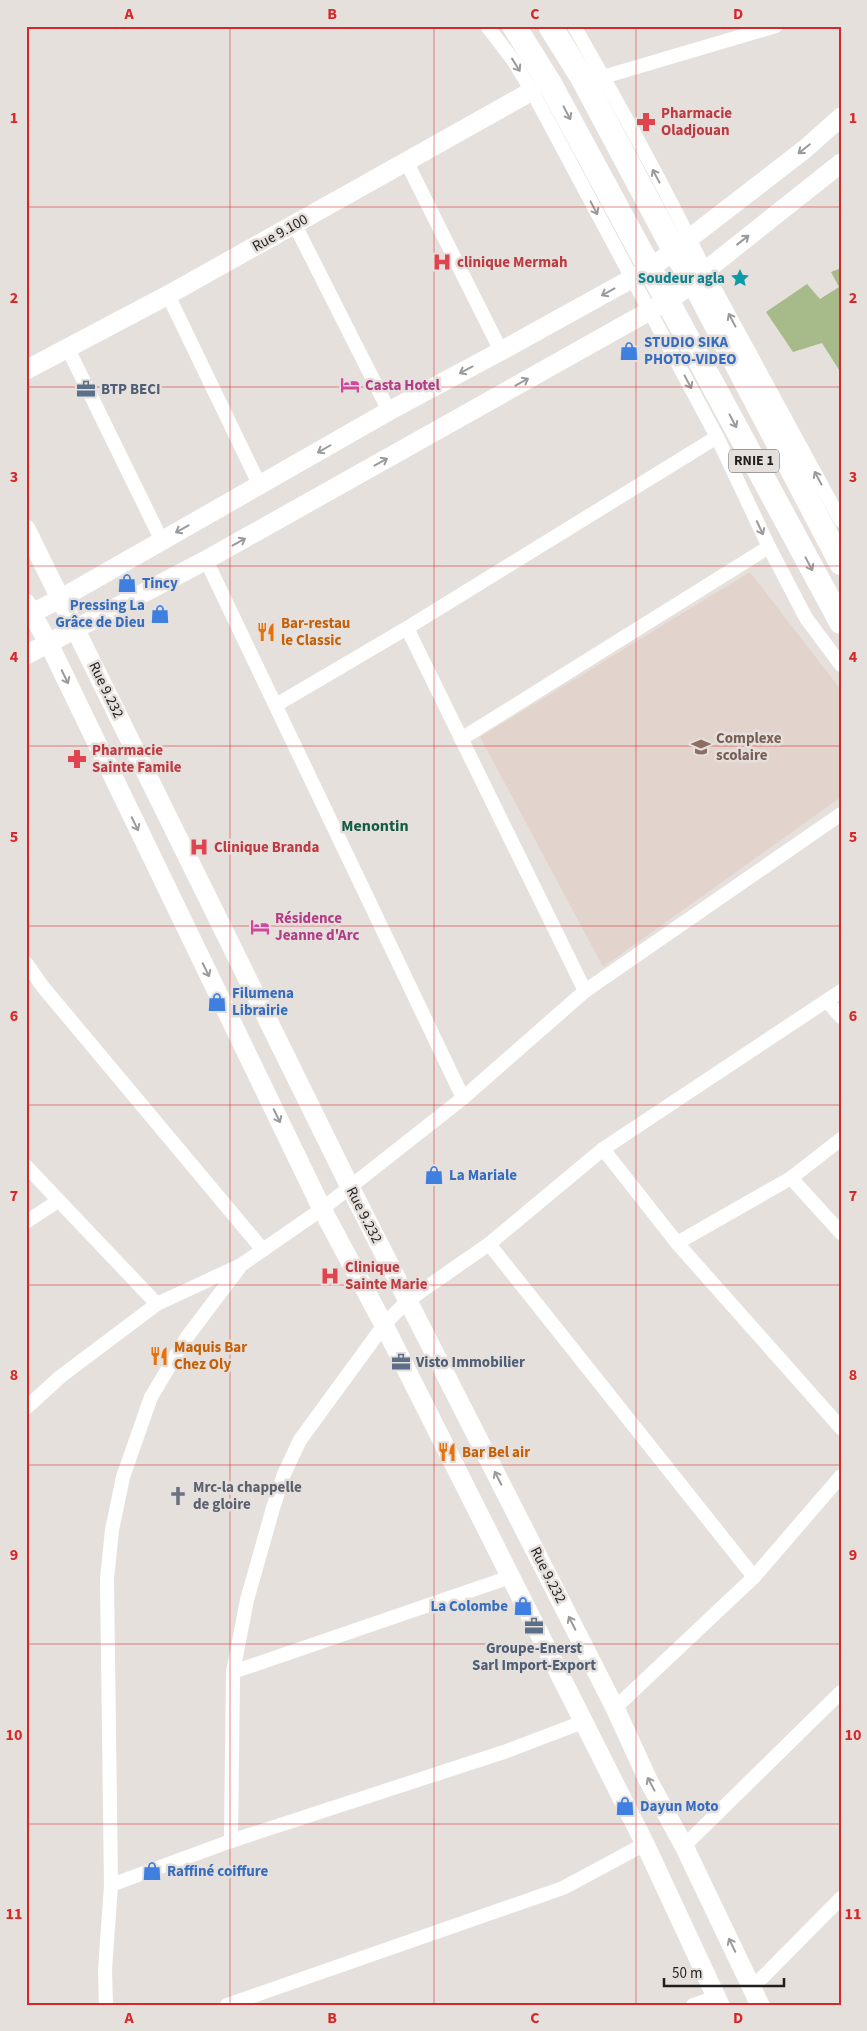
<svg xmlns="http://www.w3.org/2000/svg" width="867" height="2031" font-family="'Source Sans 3',sans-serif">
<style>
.built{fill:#e2d3cd}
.green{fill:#a6bb89}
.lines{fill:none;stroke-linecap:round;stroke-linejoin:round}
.street{stroke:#fff;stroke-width:14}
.secondary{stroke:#fff;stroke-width:19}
.highway{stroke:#fff;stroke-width:24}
.oneway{stroke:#9b9a9a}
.grid{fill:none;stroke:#d62828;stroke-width:1;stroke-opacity:0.55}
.labels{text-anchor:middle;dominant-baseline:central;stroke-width:5;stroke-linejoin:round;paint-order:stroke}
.shield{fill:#e6e0dd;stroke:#5c5957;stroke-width:1}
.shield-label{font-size:14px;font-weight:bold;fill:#211f1e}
.health-label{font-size:15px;font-weight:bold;fill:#be3a42;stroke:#e6e0dd;text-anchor:start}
.street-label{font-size:15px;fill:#211f1e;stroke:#e6e0dd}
.culture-label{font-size:15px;font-weight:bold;fill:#0d838f;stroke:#e6e0dd;text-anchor:end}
.shop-label{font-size:15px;font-weight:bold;fill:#366cbe;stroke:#e6e0dd;text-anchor:start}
.hotel-label{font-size:15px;font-weight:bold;fill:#b23c85;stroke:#e6e0dd;text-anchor:start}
.service-label{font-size:15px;font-weight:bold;fill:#4e5e75;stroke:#e6e0dd;text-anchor:start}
.food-label{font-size:15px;font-weight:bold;fill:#c56008;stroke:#e6e0dd;text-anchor:start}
.education-label{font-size:15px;font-weight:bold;fill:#785e54;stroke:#e6e0dd;text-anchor:start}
.worship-label{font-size:15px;font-weight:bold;fill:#5b616d;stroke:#e6e0dd;text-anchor:start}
.neighbourhood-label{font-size:16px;font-weight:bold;fill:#145b43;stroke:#e6e0dd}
.neatline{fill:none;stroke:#d62828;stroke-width:2}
.grid-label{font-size:16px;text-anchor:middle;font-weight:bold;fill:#d62828}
</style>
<rect width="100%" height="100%" fill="#e6e0dd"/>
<path class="built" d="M750,572L841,690V797L603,967L480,737Z"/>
<path class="green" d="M841,268V373L822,343L793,352L766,312L807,284L820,299L839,287L831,272Z"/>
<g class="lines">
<g class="street">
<path d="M487,26L513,60L532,91L717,437L769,547L806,618L841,665"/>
<path d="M574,26C620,106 665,187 705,271L841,521"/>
<path d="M603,77L776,26"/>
<path d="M407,163L501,351"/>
<path d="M295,225L389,411"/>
<path d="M168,295L260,486"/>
<path d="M67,347L162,541"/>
<path d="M206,560L463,1098"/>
<path d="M407,628L585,991"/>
<path d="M276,705L407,628L717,437"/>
<path d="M461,739L769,547"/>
<path d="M26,963L43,987L263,1250"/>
<path d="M827,1001L841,1017"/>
<path d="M603,1149L677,1243L841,1428"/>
<path d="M26,1166L157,1304"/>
<path d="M791,1178L841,1233"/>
<path d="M26,1222L58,1201"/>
<path d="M677,1243L791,1178L841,1139"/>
<path d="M489,1244L754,1577"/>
<path d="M26,1408L60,1377L157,1304L241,1265L322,1209L463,1098L585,991L841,814"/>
<path d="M233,1672L510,1577"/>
<path d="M615,1708L754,1577L841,1476"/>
<path d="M231,1841L233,1672L247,1600L273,1508L284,1474L300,1440L384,1325L407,1301L489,1244L603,1149L841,991"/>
<path d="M684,1846L841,1692"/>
<path d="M111,1885L231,1841L504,1752L583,1722"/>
<path d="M752,1988L841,1898"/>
<path d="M106,2005L105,1970L111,1885L107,1579L112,1530L123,1477L151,1397L187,1337L239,1268"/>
<path d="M227,2005L563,1888L645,1844"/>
<path d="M693,2005L716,1997"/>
</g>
<g class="secondary">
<path d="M26,370L168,295L532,91"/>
<path d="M26,529L350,1187L615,1708L648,1780L684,1846L760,2005"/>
<path d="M26,603L49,644L322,1209L384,1325L645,1844L720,2005"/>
<path d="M26,616L60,599L389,411L501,351L651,268L805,149L841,117"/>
<path d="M26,655L206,560L669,300L694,283L705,271L841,163"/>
</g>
<g class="highway">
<path d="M514,26L549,82L841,622"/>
<path d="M550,26L583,79L674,250L694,283L841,563"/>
</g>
</g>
<defs><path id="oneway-shaft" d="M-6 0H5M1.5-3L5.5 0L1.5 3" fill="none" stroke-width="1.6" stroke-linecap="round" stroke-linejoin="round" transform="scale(1.25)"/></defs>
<g class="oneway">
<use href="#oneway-shaft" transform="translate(516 65) rotate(58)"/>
<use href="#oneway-shaft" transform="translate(567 113) rotate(62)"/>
<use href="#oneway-shaft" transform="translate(804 149) rotate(141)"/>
<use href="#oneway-shaft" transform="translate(656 176) rotate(-118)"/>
<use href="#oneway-shaft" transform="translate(594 208) rotate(62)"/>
<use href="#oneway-shaft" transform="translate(743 240) rotate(-38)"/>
<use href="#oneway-shaft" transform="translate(608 292) rotate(151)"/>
<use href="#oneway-shaft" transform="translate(732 320) rotate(-118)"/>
<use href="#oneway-shaft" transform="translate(466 370) rotate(152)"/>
<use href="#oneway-shaft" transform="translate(522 382) rotate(-29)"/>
<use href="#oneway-shaft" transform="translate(688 382) rotate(62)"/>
<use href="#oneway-shaft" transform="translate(733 421) rotate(62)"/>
<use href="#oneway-shaft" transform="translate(324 449) rotate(150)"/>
<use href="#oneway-shaft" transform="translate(381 462) rotate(-29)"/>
<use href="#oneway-shaft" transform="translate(818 478) rotate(-118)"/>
<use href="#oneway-shaft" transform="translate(760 528) rotate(65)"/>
<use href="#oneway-shaft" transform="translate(182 529) rotate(151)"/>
<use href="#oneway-shaft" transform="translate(239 542) rotate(-29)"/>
<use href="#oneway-shaft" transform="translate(809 564) rotate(62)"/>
<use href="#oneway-shaft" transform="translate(65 677) rotate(64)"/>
<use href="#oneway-shaft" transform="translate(135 824) rotate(64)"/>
<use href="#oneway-shaft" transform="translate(206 970) rotate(64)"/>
<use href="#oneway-shaft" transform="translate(277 1116) rotate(64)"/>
<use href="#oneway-shaft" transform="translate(498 1478) rotate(-117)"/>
<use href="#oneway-shaft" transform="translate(572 1623) rotate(-117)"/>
<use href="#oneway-shaft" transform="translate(651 1784) rotate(-118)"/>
<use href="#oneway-shaft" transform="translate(732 1945) rotate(-116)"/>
</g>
<path class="grid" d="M230,26V2005M434,26V2005M636,26V2005M26,207H841M26,387H841M26,566H841M26,746H841M26,926H841M26,1105H841M26,1285H841M26,1465H841M26,1644H841M26,1824H841"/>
<defs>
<g id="pharmacy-bare" transform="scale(1.5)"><path d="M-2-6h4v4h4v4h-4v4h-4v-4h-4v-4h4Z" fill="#e0444e" stroke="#e6e0dd" stroke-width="2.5" paint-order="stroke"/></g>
<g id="hospital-bare" transform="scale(1.5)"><path d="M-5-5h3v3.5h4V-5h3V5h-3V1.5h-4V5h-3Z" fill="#e0444e" stroke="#e6e0dd" stroke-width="2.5" paint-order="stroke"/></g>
<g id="sight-bare" transform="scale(1.5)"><path d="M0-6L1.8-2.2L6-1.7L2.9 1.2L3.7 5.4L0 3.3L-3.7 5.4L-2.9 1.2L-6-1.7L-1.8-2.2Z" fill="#0f9aa8" stroke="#e6e0dd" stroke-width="2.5" paint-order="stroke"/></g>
<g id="shop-bare" transform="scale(1.5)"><path d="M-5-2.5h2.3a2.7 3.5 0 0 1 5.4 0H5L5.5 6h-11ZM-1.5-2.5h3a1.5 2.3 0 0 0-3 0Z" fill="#3f7fe0" stroke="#e6e0dd" stroke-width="2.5" paint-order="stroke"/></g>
<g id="hotel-bare" transform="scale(1.5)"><path d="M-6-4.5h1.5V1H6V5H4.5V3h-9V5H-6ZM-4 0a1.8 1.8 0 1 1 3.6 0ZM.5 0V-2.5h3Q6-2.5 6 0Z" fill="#d1479c" stroke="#e6e0dd" stroke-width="2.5" paint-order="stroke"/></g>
<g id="office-bare" transform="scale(1.5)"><path d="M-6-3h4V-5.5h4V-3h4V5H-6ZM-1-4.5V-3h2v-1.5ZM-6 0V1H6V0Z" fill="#5c6f8a" stroke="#e6e0dd" stroke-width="2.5" paint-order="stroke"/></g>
<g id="restaurant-bare" transform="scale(1.5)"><path d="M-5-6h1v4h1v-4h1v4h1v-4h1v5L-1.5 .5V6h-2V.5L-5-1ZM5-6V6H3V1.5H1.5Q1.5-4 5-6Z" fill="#e8710a" stroke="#e6e0dd" stroke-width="2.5" paint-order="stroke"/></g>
<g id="school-bare" transform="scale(1.5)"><path d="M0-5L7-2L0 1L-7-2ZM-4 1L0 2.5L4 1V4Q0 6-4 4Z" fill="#8d6e63" stroke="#e6e0dd" stroke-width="2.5" paint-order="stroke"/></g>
<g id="church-bare" transform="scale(1.5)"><path d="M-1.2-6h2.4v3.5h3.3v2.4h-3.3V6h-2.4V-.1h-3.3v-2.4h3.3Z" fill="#6b7280" stroke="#e6e0dd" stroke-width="2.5" paint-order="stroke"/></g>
</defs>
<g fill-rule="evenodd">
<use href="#pharmacy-bare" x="646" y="122"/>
<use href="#hospital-bare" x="442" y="262"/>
<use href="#sight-bare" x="740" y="278"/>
<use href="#shop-bare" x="629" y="351"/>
<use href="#hotel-bare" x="350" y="385"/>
<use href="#office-bare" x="86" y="389"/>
<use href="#shop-bare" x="127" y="583"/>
<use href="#shop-bare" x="160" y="614"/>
<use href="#restaurant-bare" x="266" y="632"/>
<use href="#school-bare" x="701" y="747"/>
<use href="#pharmacy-bare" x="77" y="759"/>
<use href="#hospital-bare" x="199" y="847"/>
<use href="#hotel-bare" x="260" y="927"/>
<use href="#shop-bare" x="217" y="1002"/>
<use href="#shop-bare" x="434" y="1175"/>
<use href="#hospital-bare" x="330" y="1276"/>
<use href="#restaurant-bare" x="159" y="1356"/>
<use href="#office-bare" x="401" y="1362"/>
<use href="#restaurant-bare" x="447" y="1452"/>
<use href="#church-bare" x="178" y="1496"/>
<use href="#shop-bare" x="523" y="1606"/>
<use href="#office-bare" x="534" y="1626"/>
<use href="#shop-bare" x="625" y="1806"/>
<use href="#shop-bare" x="152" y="1871"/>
</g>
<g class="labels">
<rect class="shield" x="729" y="449.5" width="50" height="23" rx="4"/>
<g class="shield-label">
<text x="754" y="461">RNIE 1</text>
</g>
<g class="health-label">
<text x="661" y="113">Pharmacie<tspan x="661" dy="17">Oladjouan</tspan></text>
<text x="457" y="262">clinique Mermah</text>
<text x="92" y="750">Pharmacie<tspan x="92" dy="17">Sainte Famile</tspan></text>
<text x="214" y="847">Clinique Branda</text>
<text x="345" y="1267">Clinique<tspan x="345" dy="17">Sainte Marie</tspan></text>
</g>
<g class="street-label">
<text transform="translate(280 233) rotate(-29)">Rue 9.100</text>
<text transform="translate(106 690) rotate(64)">Rue 9.232</text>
<text transform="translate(364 1215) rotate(63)">Rue 9.232</text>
<text transform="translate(548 1575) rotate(63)">Rue 9.232</text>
</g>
<g class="culture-label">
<text x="725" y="278">Soudeur agla</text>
</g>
<g class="shop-label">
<text x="644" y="342">STUDIO SIKA<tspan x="644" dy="17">PHOTO-VIDEO</tspan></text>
<text x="142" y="583">Tincy</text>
<text x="145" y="605" text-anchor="end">Pressing La<tspan x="145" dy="17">Grâce de Dieu</tspan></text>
<text x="232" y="993">Filumena<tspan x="232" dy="17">Librairie</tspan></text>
<text x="449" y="1175">La Mariale</text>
<text x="508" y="1606" text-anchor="end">La Colombe</text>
<text x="640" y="1806">Dayun Moto</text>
<text x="167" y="1871">Raffiné coiffure</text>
</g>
<g class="hotel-label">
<text x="365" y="385">Casta Hotel</text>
<text x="275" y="918">Résidence<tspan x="275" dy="17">Jeanne d'Arc</tspan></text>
</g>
<g class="service-label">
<text x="101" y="389">BTP BECI</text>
<text x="416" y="1362">Visto Immobilier</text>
<text x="534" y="1648" text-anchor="middle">Groupe-Enerst<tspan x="534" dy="17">Sarl Import-Export</tspan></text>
</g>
<g class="food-label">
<text x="281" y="623">Bar-restau<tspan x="281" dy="17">le Classic</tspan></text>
<text x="174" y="1347">Maquis Bar<tspan x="174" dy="17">Chez Oly</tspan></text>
<text x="462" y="1452">Bar Bel air</text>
</g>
<g class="education-label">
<text x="716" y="738">Complexe<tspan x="716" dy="17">scolaire</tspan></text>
</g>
<g class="worship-label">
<text x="193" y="1487">Mrc-la chappelle<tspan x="193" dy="17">de gloire</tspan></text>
</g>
<g class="neighbourhood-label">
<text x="375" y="826">Menontin</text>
</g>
</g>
<rect width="867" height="2031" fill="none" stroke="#e6e0dd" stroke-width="55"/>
<path d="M664 1978v8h120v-8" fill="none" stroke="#211f1e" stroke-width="2.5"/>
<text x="672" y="1978" font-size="15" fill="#211f1e" stroke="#e6e0dd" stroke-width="4" paint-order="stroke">50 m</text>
<rect x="28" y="28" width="812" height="1976" class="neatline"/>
<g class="grid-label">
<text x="129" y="19">A</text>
<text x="332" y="19">B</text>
<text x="535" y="19">C</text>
<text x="738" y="19">D</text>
<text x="14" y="123">1</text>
<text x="853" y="123">1</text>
<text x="14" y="303">2</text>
<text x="853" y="303">2</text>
<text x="14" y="482">3</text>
<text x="853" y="482">3</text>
<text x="14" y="662">4</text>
<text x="853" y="662">4</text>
<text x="14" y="842">5</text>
<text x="853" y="842">5</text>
<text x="14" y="1021">6</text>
<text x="853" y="1021">6</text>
<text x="14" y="1201">7</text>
<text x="853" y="1201">7</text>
<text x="14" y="1380">8</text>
<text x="853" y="1380">8</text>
<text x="14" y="1560">9</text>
<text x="853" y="1560">9</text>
<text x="14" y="1740">10</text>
<text x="853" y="1740">10</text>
<text x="14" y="1919">11</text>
<text x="853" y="1919">11</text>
<text x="129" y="2023">A</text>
<text x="332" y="2023">B</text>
<text x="535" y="2023">C</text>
<text x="738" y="2023">D</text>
</g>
</svg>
